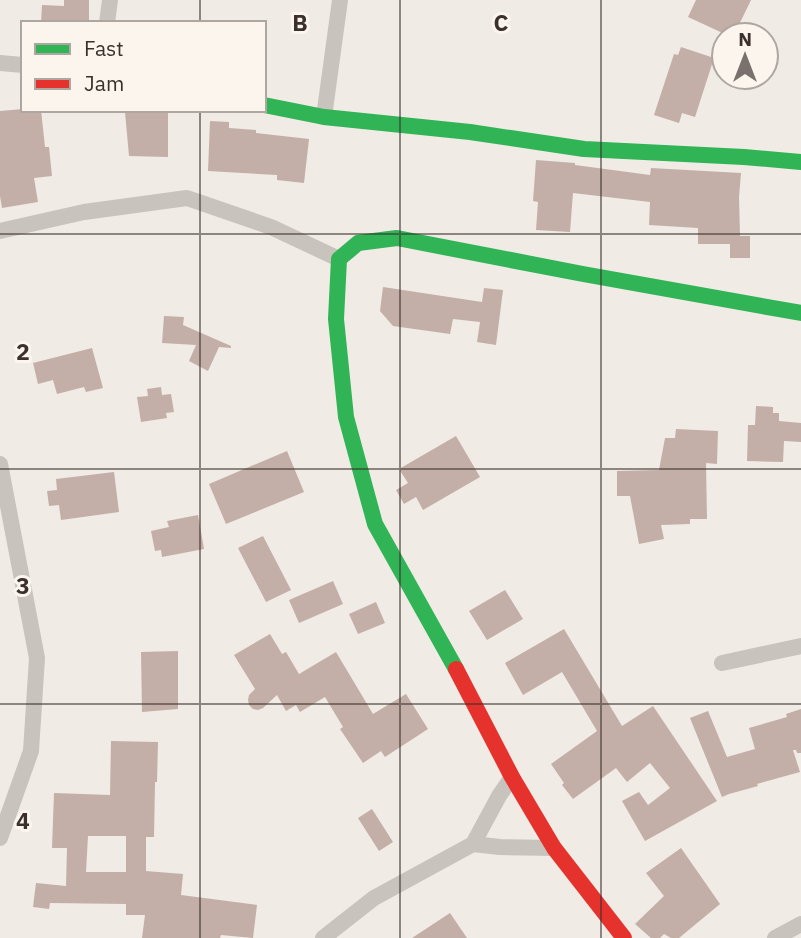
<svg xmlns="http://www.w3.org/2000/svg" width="801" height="938" font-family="'IBM Plex Sans',sans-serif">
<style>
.building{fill:#c3afa7;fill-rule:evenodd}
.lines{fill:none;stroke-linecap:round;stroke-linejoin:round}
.street{stroke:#c9c3be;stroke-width:16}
.fast{stroke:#30b455;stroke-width:16}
.jam{stroke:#e5322d;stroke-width:16}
.grid{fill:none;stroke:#3b302b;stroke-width:2;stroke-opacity:0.55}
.grid-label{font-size:23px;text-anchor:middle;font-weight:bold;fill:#3b302b;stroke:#fbf5ee;stroke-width:6;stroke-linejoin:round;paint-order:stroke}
</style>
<rect width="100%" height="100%" fill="#f0ebe5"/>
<g class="building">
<path d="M64,0H89V23H41L42,5L64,6Z"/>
<path d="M696,0H751L734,35H727L688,17Z"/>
<path d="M681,47L714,58L695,117L682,113L679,123L654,115L674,54L678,55Z"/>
<path d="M23,109V110H41L45,147H49L52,176L34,178L38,202L2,208L0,196V111Z"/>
<path d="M125,112L168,113V157L129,156Z"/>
<path d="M210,121L229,122V128L256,130V133L309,139L304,183L277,180V175L208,171Z"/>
<path d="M536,160L575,163V165L650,175L651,168L741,173L739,197L740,236H750V258H730V244H698V228L649,225L650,202L573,193L570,232L536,230L538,202L533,201Z"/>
<path d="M383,287L482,302L484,288L503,290L496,345L477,342L480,322L453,319L450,334L393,326L380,311Z"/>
<path d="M164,316L184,317L183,325L231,346V348L219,347L208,371L189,361L196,345L162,343Z"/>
<path d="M92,348L103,388L86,392L84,387L57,394L53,380L38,384L33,363Z"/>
<path d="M161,387L162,395L171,394L174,412L166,413L167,418L141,422L137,397L148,396L147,389Z"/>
<path d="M756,406L773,407V413H779V421L801,423V442L784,441L783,462L747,461L748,425H755Z"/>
<path d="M676,429L718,431L717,464L706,463L707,519H690V524L661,525L664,539L639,544L630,496H617V471L659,470L665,438H675Z"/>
<path d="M456,436L480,477L423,510L416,497L404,504L396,490L408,483L399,469Z"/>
<path d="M287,451L304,492L226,524L209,484Z"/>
<path d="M114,472L119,512L61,520L59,505L49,506L47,491L57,490L56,479Z"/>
<path d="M198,515L204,549L162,557L161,550L155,551L151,531L169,527L167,521Z"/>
<path d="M263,536L291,590L266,602L238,548Z"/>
<path d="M333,581L343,604L299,623L289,600Z"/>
<path d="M505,590L523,619L487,640L469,611Z"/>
<path d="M376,602L385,623L358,634L349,614Z"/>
<path d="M564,629L622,726L653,706L717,801L645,841L622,801L639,792L648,805L670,788L650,763L627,782L616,768L573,799L562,785L564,783L551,764L597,731L562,672L523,695L505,663Z"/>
<path d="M270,634L282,654L286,652L299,674L336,652L373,714L406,694L428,729L385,757L381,751L363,763L340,729L343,727L325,697L300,712L296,705L286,711L277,695L263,708L258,710L253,709L249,705L248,700L249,695L255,689L234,655Z"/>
<path d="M178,651V709L142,712L141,652Z"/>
<path d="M801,709V753H797L796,750H793L800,772L757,784L758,786L729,794L722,797L690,718L708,711L727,757L755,749L749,728L787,717L786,714Z"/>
<path d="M111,741L158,742L157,782H155L154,837H146V871L183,874L181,895L257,905L253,938L221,935L220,938H142L145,915H126V904L50,903L49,909L33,907L36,883L66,886L67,848H52L54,793L110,795ZM88,836H126V872H86Z"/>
<path d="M372,809L393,842L379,851L358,818Z"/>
<path d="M681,848L720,904L679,938H671L664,934L660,938H651L635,924L664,896L646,873Z"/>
<path d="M450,913L467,938H412Z"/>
</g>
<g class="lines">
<g class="street">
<path d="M107,23L110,0"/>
<path d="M0,63L23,65"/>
<path d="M324,117L340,0"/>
<path d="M0,231L84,212L187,198L271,227L339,259"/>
<path d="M0,464L37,658L31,751L0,838"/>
<path d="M722,663L801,646"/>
<path d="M473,844L500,847L554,848"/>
<path d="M323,938L374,898L473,844L499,796L512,777"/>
<path d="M775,938L801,924"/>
</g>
<g class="fast">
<path d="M264,105L324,117L470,132L584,149L744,157L801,162"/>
<path d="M456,669L375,524L346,417L336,319L339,259L358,243L397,238L583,274L801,313"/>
</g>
<path class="jam" d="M456,669L512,777L554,848L624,938"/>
</g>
<path class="grid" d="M200,0V23M400,0V938M601,0V938M200,110V938M0,234H801M0,469H801M0,704H801"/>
<g class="grid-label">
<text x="300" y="31">B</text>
<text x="501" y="31">C</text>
<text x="23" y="360">2</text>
<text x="23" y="594">3</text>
<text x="23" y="829">4</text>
</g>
<rect x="21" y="21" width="245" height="91" fill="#fbf5ee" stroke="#aea6a0" stroke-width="2"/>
<rect x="35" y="44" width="35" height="10" fill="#30b455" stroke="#aea6a0" stroke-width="2"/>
<text x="84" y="56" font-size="21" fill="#3b302b">Fast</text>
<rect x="35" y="79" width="35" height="10" fill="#e5322d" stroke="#aea6a0" stroke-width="2"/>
<text x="84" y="91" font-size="21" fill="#3b302b">Jam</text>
<g transform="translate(745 56)"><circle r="33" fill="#fbf5ee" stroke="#aea6a0" stroke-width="2"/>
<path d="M0-5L12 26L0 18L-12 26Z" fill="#7a716c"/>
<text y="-10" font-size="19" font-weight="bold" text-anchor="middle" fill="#3b302b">N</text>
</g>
</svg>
